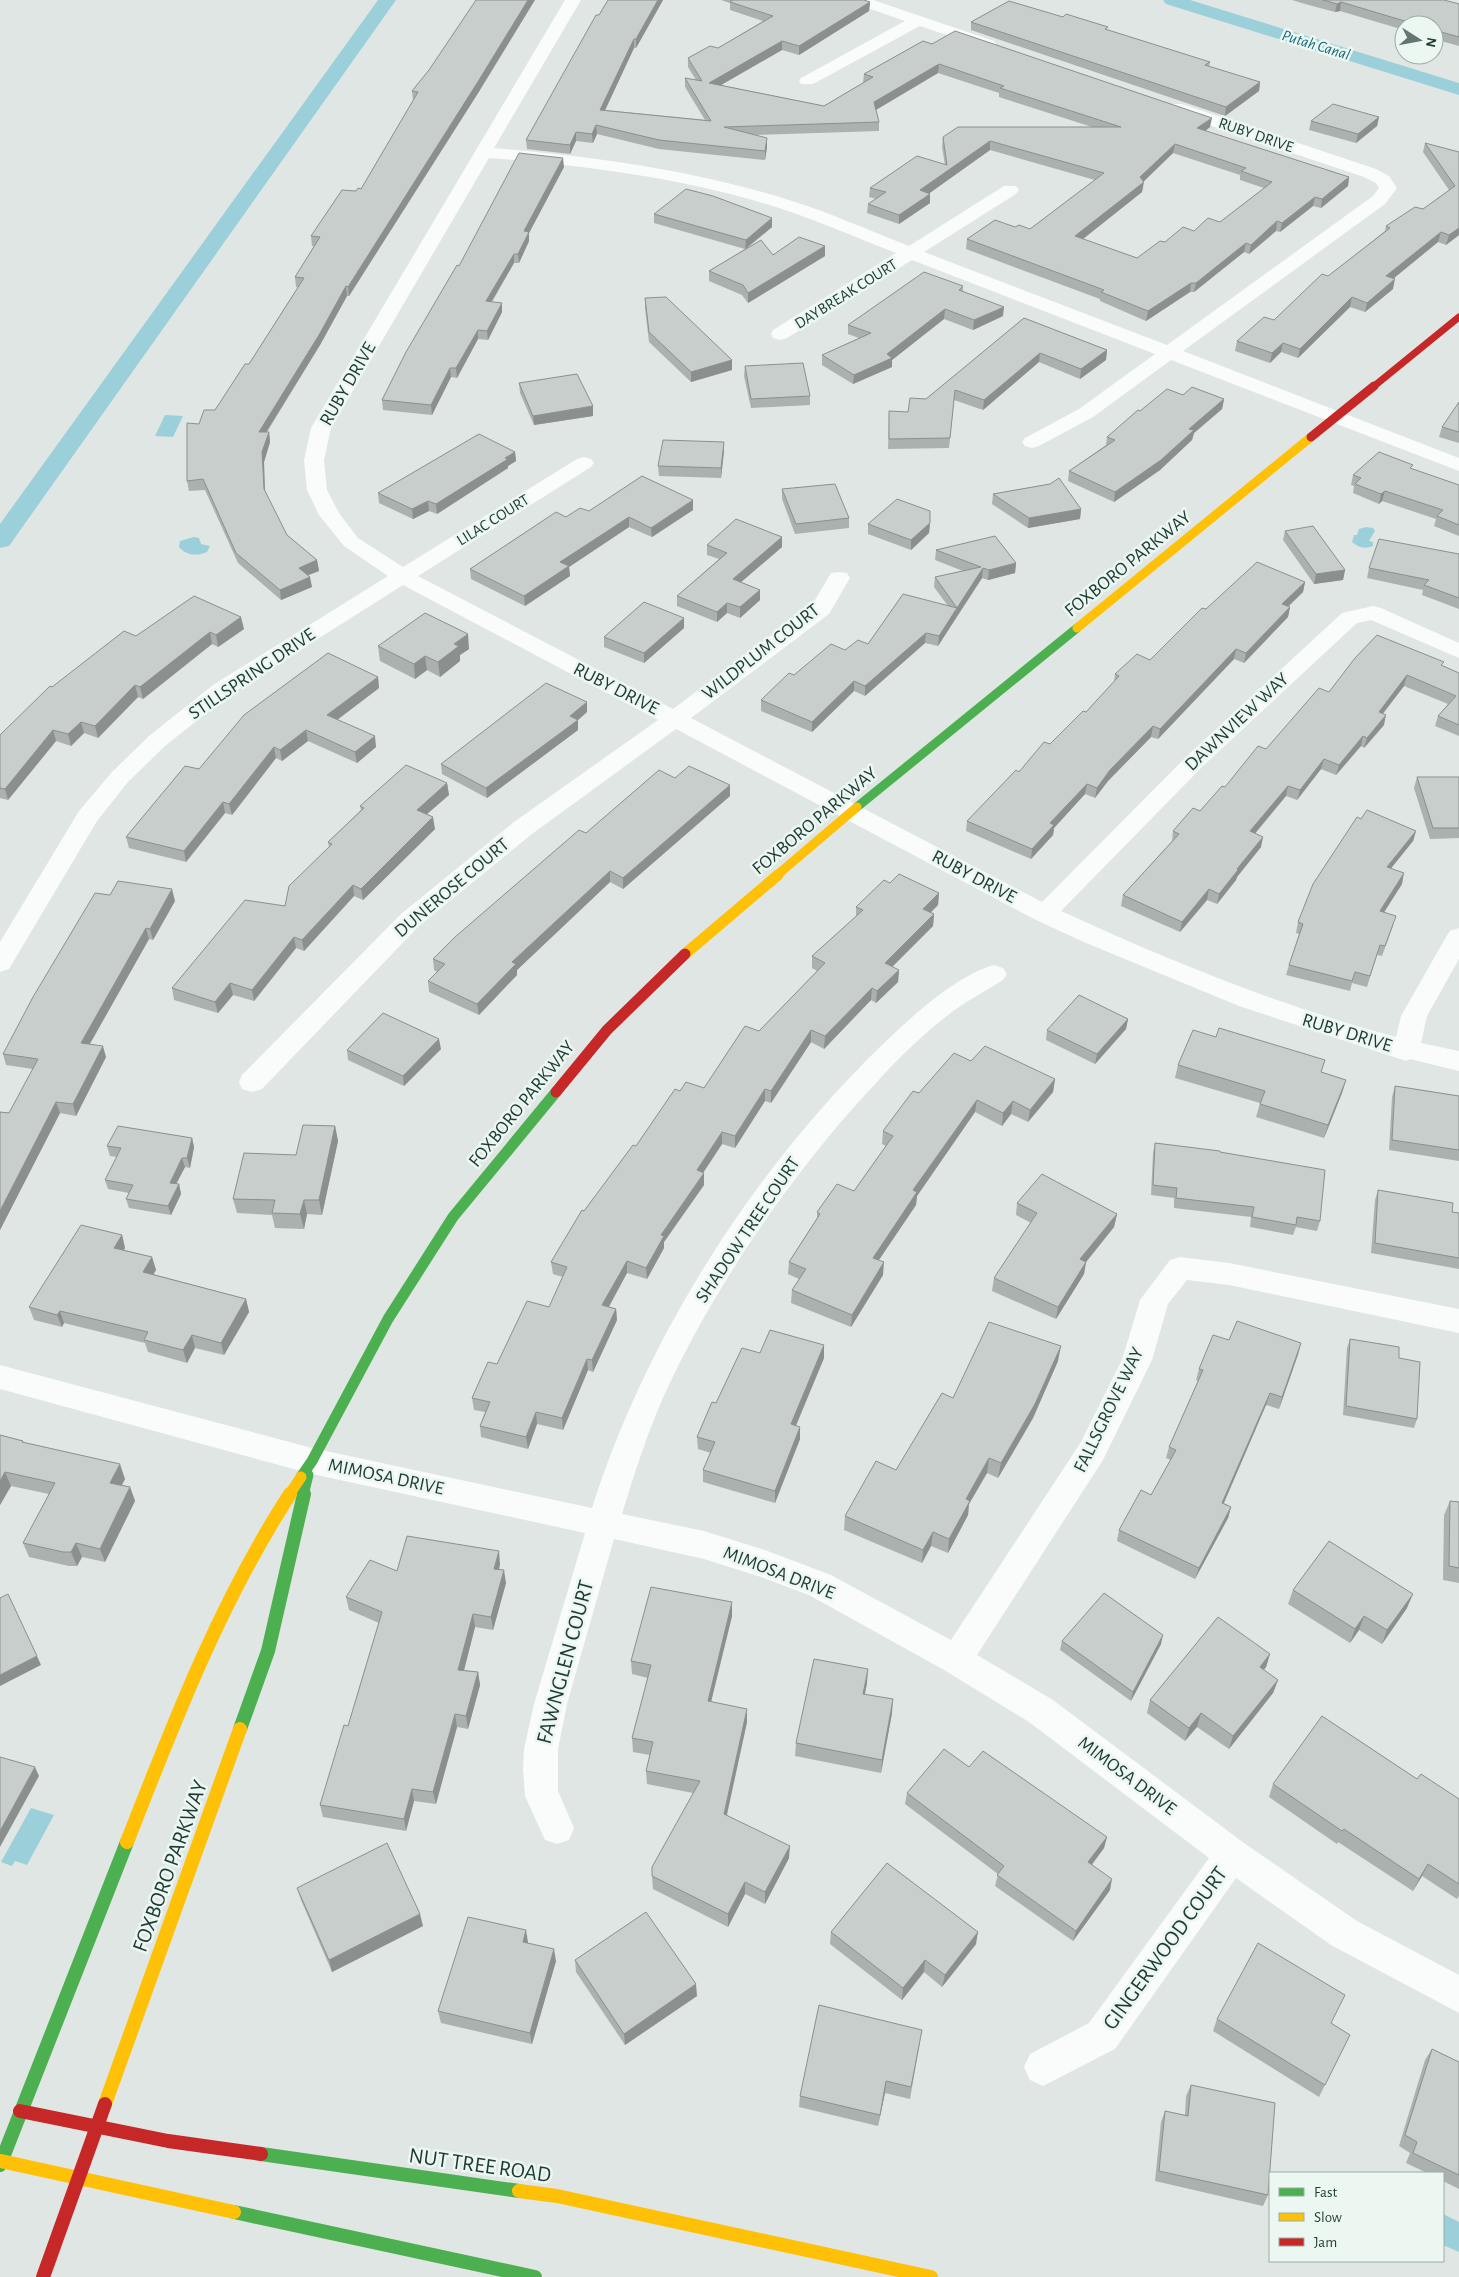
<svg xmlns="http://www.w3.org/2000/svg" width="1459" height="2277" font-family="'Alegreya Sans',sans-serif">
<style>
.water{fill:#9bd0da}
.lines{fill:none;stroke-linecap:round;stroke-linejoin:round}
.canal{fill:#9bd0da;fill-rule:evenodd}
.street{fill:#fafbfb;fill-rule:evenodd}
.fast-far2{stroke:#4caf50;stroke-width:9}
.fast-far1{stroke:#4caf50;stroke-width:11}
.fast{stroke:#4caf50;stroke-width:14}
.slow-far2{stroke:#ffc107;stroke-width:9}
.slow-far1{stroke:#ffc107;stroke-width:11}
.slow{stroke:#ffc107;stroke-width:14}
.jam-far3{stroke:#c62828;stroke-width:7}
.jam-far2{stroke:#c62828;stroke-width:9}
.jam-far1{stroke:#c62828;stroke-width:11}
.jam{stroke:#c62828;stroke-width:14}
.wall{fill:#abb1af;fill-rule:evenodd}
.shaded-wall{fill:#8b908e}
.building{fill:#c7cecb;stroke:#8b908e;fill-rule:evenodd}
.labels{text-anchor:middle;dominant-baseline:central;stroke-width:5;stroke-linejoin:round;paint-order:stroke}
.far-water-label{font-size:16px;font-style:italic;fill:#12687c;stroke:#edf7f2}
.far-street-label{font-size:16px;fill:#1d3b33;stroke:#edf7f2}
.street-label{font-size:19px;fill:#1d3b33;stroke:#edf7f2}
.near-street-label{font-size:22px;fill:#1d3b33;stroke:#edf7f2}
</style>
<rect width="100%" height="100%" fill="#e0e6e3"/>
<g class="water">
<path d="M165,415L183,416L173,437L155,436Z"/>
<path d="M1366,527L1373,528L1375,531L1369,541L1373,542V546C1365,549 1359,548 1352,542L1354,535H1357L1359,529Z"/>
<path d="M194,537L199,538L201,544L210,546L207,552C198,556 186,556 179,547L180,541Z"/>
<path d="M31,1808L54,1815L27,1865L15,1861L12,1866L1,1862Z"/>
<path d="M1443,2214L1459,2222V2252L1443,2245Z"/>
</g>
<g class="lines">
<g class="canal">
<path d="M378,0H396L9,546L0,548V524Z"/>
<path d="M1163,0H1190L1459,83V95L1166,4Z"/>
</g>
<g class="street">
<path d="M565,0H581L494,148C596,157 695,170 792,201C831,213 870,231 909,246L1004,186H1016L1019,190L1016,194L924,252L1167,345L1373,196L1379,188L1376,183L1364,177L1170,112L1168,108L1170,104H1182L1376,169L1389,176L1397,188L1385,204L1183,351L1459,458V471L1171,360L1093,417L1039,446L1032,448L1025,446L1022,442L1025,438L1079,409L1155,354L912,260L787,338L780,340L773,338L771,334L773,330L896,253C857,238 819,221 779,208C684,178 588,166 489,158L331,428L324,460L327,490L339,513L358,538L403,567L577,459L584,457L591,459L594,463L591,467L418,576L673,709L812,605L831,573L839,572L847,573L850,578L829,614L691,718L1042,902L1186,757L1342,613L1373,606L1381,608L1459,643V658L1371,620L1357,623L1202,767L1061,911C1170,961 1280,1006 1396,1037L1401,1016L1446,937L1450,931L1459,928V959L1427,1016L1421,1043L1459,1051V1071L1410,1059L1406,1061L1239,1006L1086,943L1036,920L676,729L532,834L419,926L262,1089L252,1092L242,1089L239,1082L242,1075L401,914L514,822L658,720L403,585L229,695L165,746L128,782L97,821L9,969L0,972V942L79,811L112,772L149,736L213,685L388,576L344,546L319,515L307,490L304,460L311,428Z"/>
<path d="M850,0H873L994,41L996,44L994,47L988,49L920,26L813,84H801L799,81L801,78L905,21L853,3Z"/>
<path d="M994,965L1003,968L1007,974L1003,980C986,991 968,1000 952,1012C920,1036 891,1066 864,1096C787,1180 709,1295 662,1400C646,1437 634,1475 622,1514L704,1531L765,1550L831,1575L951,1640L1081,1442L1122,1360L1140,1300L1170,1260L1180,1257L1229,1263L1459,1309V1333L1229,1285L1187,1280L1168,1304L1152,1360L1103,1460L977,1655L1053,1700L1244,1843L1357,1921L1459,1975V2013L1331,1945L1236,1878L1115,2049L1043,2086L1030,2080L1024,2067L1030,2054L1089,2023L1209,1858L1029,1722L944,1670L809,1595L761,1577L704,1559L614,1539L567,1704L558,1749V1791L574,1828L569,1840L557,1844L545,1840L525,1796L523,1770L524,1749L534,1704L585,1533L312,1474L0,1389V1365L312,1448L592,1508C646,1338 753,1170 881,1046C910,1018 955,976 994,965Z"/>
</g>
<path class="fast-far2" d="M857,807L1077,628"/>
<g class="fast-far1">
<path d="M301,1477L312,1461L388,1319L453,1217L556,1092"/>
<path d="M303,1495L308,1475"/>
</g>
<g class="fast">
<path d="M240,1729L268,1651L304,1494"/>
<path d="M261,2154L519,2191"/>
<path d="M0,2165L127,1842"/>
<path d="M234,2212L535,2277"/>
</g>
<g class="slow-far2">
<path d="M1077,628L1311,437"/>
<path d="M776,876L857,807"/>
</g>
<g class="slow-far1">
<path d="M685,954L778,875"/>
<path d="M289,1495L301,1477"/>
</g>
<g class="slow">
<path d="M127,1842C174,1722 220,1602 290,1494"/>
<path d="M105,2104L240,1729"/>
<path d="M1,2161L234,2212"/>
<path d="M519,2191L557,2196L931,2277"/>
</g>
<path class="jam-far3" d="M1373,387L1459,317"/>
<path class="jam-far2" d="M1311,437L1374,386"/>
<path class="jam-far1" d="M556,1092L607,1030L685,954"/>
<g class="jam">
<path d="M20,2111L168,2141L261,2154"/>
<path d="M43,2277L105,2104"/>
</g>
</g>
<g class="wall">
<path d="M663,0L636,48H634L605,110L705,120L685,87V78L696,80L688,67V58L718,48L763,21L730,10V3L721,0H864L870,2L869,11L799,55L782,50L721,85L824,106L863,83L864,74L923,41L1210,127L1205,131L1349,177L1348,186L1321,208L1313,206L1280,232L1276,231L1249,254L1244,252L1194,292H1190L1146,321L1100,301V299L966,249L967,239L1015,227L1030,229L1095,180L990,150L929,193L930,194V203L899,224L867,213L868,204L876,199L869,197L870,188L945,165L942,147L943,137L1092,127L999,97V93L938,73L876,110L879,122V131L754,135L767,147L765,160L659,149L597,134L593,143L576,141L570,154L527,149L526,140L599,15ZM1173,153L1240,175V180L1264,188L1220,222L1194,231L1165,242L1137,258L1083,239L1142,192L1143,182Z"/>
<path d="M1292,0H1444L1459,4V46L1434,39V25H1404V30L1340,11L1335,12L1305,4Z"/>
<path d="M971,22L1210,62L1209,67L1260,82L1259,91L1225,116L971,30Z"/>
<path d="M480,90L349,296H347L320,345L267,432H269L270,442L264,462L265,491L287,535L317,560L319,571L308,575L312,587L281,600L238,563L205,490L189,491L187,481L199,424L215,410L249,364L298,287H296L295,277L314,246H312L311,236L356,191L361,189L413,101L412,91Z"/>
<path d="M1379,117L1377,126L1356,143L1309,130L1311,121Z"/>
<path d="M1425,143L1459,152V235L1446,245L1438,242L1393,279V289L1365,312L1350,307L1298,358L1281,352L1270,363L1235,351L1237,341L1274,320L1385,231L1386,226L1423,209L1449,190L1423,152Z"/>
<path d="M564,167L529,233V241L519,263H514L492,302L502,312L488,340L478,339L457,378L451,377L432,415L383,410L382,400L459,266Z"/>
<path d="M654,214L772,227L746,249L773,255L825,256L748,303L742,295L709,281V271L745,249L654,223Z"/>
<path d="M963,286V291L1003,316L973,330L944,319L892,360V367L853,384L822,365V355L859,338L848,334V325Z"/>
<path d="M645,298L732,360V370L691,382L649,342L645,308Z"/>
<path d="M1024,318L1107,350L1106,360L1080,379L1039,362L983,410L954,400L949,448L888,449L889,411L908,412L926,399Z"/>
<path d="M745,366L810,396V405L751,408L744,376Z"/>
<path d="M519,383L593,416L534,425L520,393Z"/>
<path d="M1183,395L1224,399L1222,409L1194,433L1192,440L1160,470L1114,502L1068,481L1069,471L1106,445L1107,437Z"/>
<path d="M1459,402V443L1439,437L1442,427Z"/>
<path d="M724,451L721,478L659,476L658,466Z"/>
<path d="M515,452L516,461L508,466V468L437,514L429,511L413,519L379,503L378,493Z"/>
<path d="M1412,469L1459,485V536L1434,526L1436,519L1382,501L1379,504L1353,493L1354,486L1351,485L1353,475Z"/>
<path d="M1050,484L1081,509L1080,519L1028,528L992,504L993,494Z"/>
<path d="M782,489L849,518V528L795,534L782,499Z"/>
<path d="M693,510L652,537L629,527L569,567L570,576L525,606L471,579L470,569L566,517L589,511Z"/>
<path d="M930,523L929,533L911,550L868,534V524Z"/>
<path d="M1285,531L1345,570L1343,580L1314,584L1283,540Z"/>
<path d="M782,537V547L741,582L760,590V600L740,618L727,613L717,622L677,606V596L719,559L707,555V545Z"/>
<path d="M936,550L1016,563L1015,573L988,580L982,578L938,646L925,643L865,696L854,691L812,732L761,711V700L794,675L845,650L868,644L948,606L934,587L935,577L963,571L935,560Z"/>
<path d="M1459,554V609L1422,595L1423,590L1367,578L1369,568Z"/>
<path d="M1305,582L1303,592L1288,607H1290L1288,617L1244,663L1234,659L1158,739L1151,737L1108,781L1095,798L1085,794L1054,828L1053,835L1031,859L966,831L967,821L1050,744L1086,712L1114,682L1115,674L1150,660L1206,609Z"/>
<path d="M684,628L644,663L604,647V637Z"/>
<path d="M244,629L218,647L212,644L143,699L138,697L98,738L84,733L71,746L56,741L8,800L0,798V735L52,687L136,636Z"/>
<path d="M378,646L469,649L460,655V661L440,677L427,670L415,679L380,661Z"/>
<path d="M1443,666L1459,673V736L1435,726L1438,716L1448,704L1404,686L1383,714L1384,725L1364,748L1361,746L1336,775L1321,769L1297,800L1286,796L1255,833L1261,847L1237,877L1236,880L1217,904L1207,900L1180,932L1121,906L1123,895L1172,841L1173,831L1200,811L1329,692Z"/>
<path d="M378,677L379,688L337,720L376,747L357,763L308,741L282,761L276,758L232,815L225,813L186,862L129,848L126,837L199,769Z"/>
<path d="M587,712L578,720V730L487,798L442,774L441,764Z"/>
<path d="M1417,777H1459V838L1430,839L1414,788Z"/>
<path d="M675,778L730,796L623,889L610,882L517,970V975L479,1015L429,992L428,981L437,972L434,970L433,959L586,833Z"/>
<path d="M447,783L449,795L426,814L435,829L363,900L354,896L304,951L296,948L254,1001L233,995L218,1013L174,1000L172,988L285,906L329,847L328,842L361,810L360,806Z"/>
<path d="M1361,819L1416,831L1413,841L1391,868L1402,884L1383,912L1393,926L1382,956L1377,955L1367,987L1352,983L1350,991L1286,975L1289,965L1299,934L1296,933L1298,922Z"/>
<path d="M890,883L939,893L938,905L931,912L934,914L933,926L892,967L899,970L898,982L876,1003L871,1000L824,1049L811,1042L771,1103L765,1101L735,1148L722,1144L703,1173L704,1185L664,1242V1248L647,1279L627,1273L609,1307L616,1309L617,1320L593,1372L588,1370L563,1430L537,1424L528,1449L481,1437L480,1426L485,1412L474,1410L472,1398L497,1364L549,1307L563,1277L553,1274L551,1262L584,1211L680,1091L704,1088L759,1031L817,971L812,968V956L856,917V907Z"/>
<path d="M110,895L175,901L153,940L149,939L90,1044L106,1057L76,1116L60,1113L0,1230V1112L9,1113L33,1069L6,1065L3,1054Z"/>
<path d="M1128,1019L1126,1029L1095,1064L1046,1040L1047,1030Z"/>
<path d="M441,1049L404,1086L348,1060L347,1050Z"/>
<path d="M971,1061L1055,1079L1053,1092L1028,1122L1011,1114L1002,1126L975,1112L917,1196L916,1205L879,1260L883,1275L851,1327L791,1303L792,1290L799,1279L788,1274L789,1262L817,1218V1212L854,1191L886,1146L882,1144L883,1131L919,1093Z"/>
<path d="M1178,1065L1322,1072L1346,1080L1342,1093L1324,1138L1256,1117L1260,1103L1175,1078Z"/>
<path d="M1395,1086L1459,1096V1161L1389,1150L1392,1097Z"/>
<path d="M335,1126L338,1141L322,1215L307,1214L304,1229L275,1228L272,1215L237,1213L233,1199Z"/>
<path d="M192,1138L194,1147L190,1168L185,1167L176,1184H179L181,1194L171,1215L129,1208L126,1199L129,1193L108,1189L105,1180L117,1157L110,1156L107,1146Z"/>
<path d="M1155,1143L1220,1152L1320,1221L1317,1231L1296,1227L1293,1235L1250,1227L1251,1217L1174,1208V1198L1151,1195L1153,1153Z"/>
<path d="M1378,1190L1452,1212L1459,1213V1269L1371,1253L1375,1200Z"/>
<path d="M1017,1203L1117,1214L1114,1227L1086,1262L1084,1274L1056,1319L992,1291L994,1278L1031,1223L1016,1215Z"/>
<path d="M122,1235L125,1248L124,1250L152,1257L156,1270L153,1274L246,1299L249,1312L224,1355L195,1348L187,1363L148,1352L145,1343L64,1323L62,1327L34,1320L29,1307Z"/>
<path d="M1350,1339L1399,1358L1417,1419L1414,1428L1343,1415L1347,1348Z"/>
<path d="M1229,1340L1301,1343L1279,1409L1266,1405L1224,1503L1231,1507L1228,1518L1195,1579L1117,1541L1119,1530L1151,1495L1171,1460L1166,1458L1169,1447L1198,1381L1196,1380L1199,1369Z"/>
<path d="M824,1345V1358L796,1426L800,1427V1439L775,1503L703,1482V1470L711,1453L698,1449L697,1437L716,1403L760,1353Z"/>
<path d="M1058,1361L1033,1418L998,1478L987,1473L969,1504L968,1515L948,1553L931,1546L922,1563L844,1530L845,1516L896,1470L953,1398Z"/>
<path d="M0,1435L23,1441L24,1443L125,1479L122,1485L130,1487L135,1501L105,1562L82,1557L77,1566H69L29,1557L23,1543L49,1494L11,1486L0,1505Z"/>
<path d="M1450,1501L1459,1502V1583L1443,1580L1444,1515Z"/>
<path d="M500,1564L499,1570L506,1583L493,1630L475,1627L464,1670L478,1672L480,1685L468,1729L457,1727L436,1804L414,1801L406,1831L323,1817L320,1805L348,1726L379,1623L349,1610L346,1597L397,1571Z"/>
<path d="M1293,1590L1407,1608L1382,1644L1359,1630L1350,1643L1288,1604Z"/>
<path d="M732,1616L711,1702L747,1722L727,1815L789,1858L765,1904L745,1894L728,1927L653,1889L652,1876L693,1793L647,1784L646,1771L650,1755L633,1752L632,1738L648,1678L632,1674L631,1661Z"/>
<path d="M1062,1641L1161,1644L1131,1701L1060,1650Z"/>
<path d="M1270,1654L1266,1667L1264,1670L1278,1680L1273,1693L1229,1749L1197,1727L1185,1741L1147,1713L1150,1700Z"/>
<path d="M867,1683L865,1694L892,1713L881,1773L795,1756L796,1743Z"/>
<path d="M969,1767L1107,1837L1104,1848L1092,1865L1110,1890L1073,1941L995,1886L998,1874L905,1804L907,1793Z"/>
<path d="M1417,1779L1459,1799V1896L1457,1899L1422,1876L1413,1891L1338,1842L1337,1844L1269,1797L1273,1784Z"/>
<path d="M297,1888L423,1926L332,1972L301,1900Z"/>
<path d="M831,1932L976,1944L942,1987L924,1972L902,2000L830,1944Z"/>
<path d="M528,1943L556,1961L532,2044L441,2023L438,2011Z"/>
<path d="M575,1960L697,1996L625,2045L576,1972Z"/>
<path d="M1217,2019L1331,2023L1350,2035L1319,2097L1213,2031Z"/>
<path d="M920,2042L910,2099L885,2093L878,2126L799,2107L800,2096Z"/>
<path d="M1432,2049L1459,2062V2189L1443,2181V2173H1427L1406,2163L1410,2153L1399,2146L1425,2060Z"/>
<path d="M1191,2085L1268,2195L1263,2206L1155,2181L1161,2122L1165,2111L1185,2115L1186,2096Z"/>
</g>
<g class="shaded-wall">
<path d="M528,0H535L480,90L349,296L348,287Z"/>
<path d="M658,0H663L636,48V39Z"/>
<path d="M870,2L869,11L799,55V46Z"/>
<path d="M1341,2L1340,11L1335,12L1337,4Z"/>
<path d="M634,39V48L601,119L600,110Z"/>
<path d="M782,41V50L709,92V83Z"/>
<path d="M939,64L938,73L874,111V102Z"/>
<path d="M1260,82L1259,91L1225,116L1226,107Z"/>
<path d="M1379,117L1377,126L1356,143L1358,134Z"/>
<path d="M1212,118L1210,127L1196,138L1197,128Z"/>
<path d="M596,125L597,134L593,143L592,134Z"/>
<path d="M576,132V141L570,154V145Z"/>
<path d="M767,138V147L765,160V151Z"/>
<path d="M990,141V150L920,200V190Z"/>
<path d="M1175,144L1173,153L1140,185L1144,182L1142,192L1074,246L1075,236L1140,177Z"/>
<path d="M563,158L564,167L529,233V241L519,263L518,254L524,231Z"/>
<path d="M1349,177L1348,186L1321,208L1322,199Z"/>
<path d="M930,194V203L899,224V215Z"/>
<path d="M1315,197L1313,206L1280,232L1282,223Z"/>
<path d="M772,218V227L745,249L746,240Z"/>
<path d="M1277,221L1276,231L1249,254L1251,245Z"/>
<path d="M1459,228V235L1446,245L1449,235Z"/>
<path d="M1441,232L1438,242L1384,286L1386,276Z"/>
<path d="M1246,243L1244,252L1194,292L1196,283Z"/>
<path d="M825,246V256L748,303V293Z"/>
<path d="M514,254V263L486,311V301Z"/>
<path d="M1395,279L1393,289L1365,312L1367,303Z"/>
<path d="M1191,283L1190,292L1146,321L1148,311Z"/>
<path d="M346,286L347,296L320,345L260,442L259,432Z"/>
<path d="M1352,297L1350,307L1298,358L1300,349Z"/>
<path d="M502,303V312L488,340L487,331Z"/>
<path d="M1004,307L1003,316L973,330L974,320Z"/>
<path d="M945,309L944,319L892,360V367L853,384L854,375L887,354Z"/>
<path d="M478,330V339L457,378L456,368Z"/>
<path d="M1283,343L1281,352L1270,363L1272,353Z"/>
<path d="M1107,350L1106,360L1080,379L1081,369Z"/>
<path d="M1040,353L1039,362L983,410L984,400Z"/>
<path d="M732,360V370L691,382V372Z"/>
<path d="M450,368L451,377L432,415L431,405Z"/>
<path d="M1224,399L1222,409L1194,433L1192,440L1160,470L1114,502L1115,492Z"/>
<path d="M593,406V416L534,425L533,416Z"/>
<path d="M269,432L270,442L264,462L265,499L264,489L262,452Z"/>
<path d="M724,442V451L721,478V468Z"/>
<path d="M515,452L516,461L508,466V468L437,514L436,504Z"/>
<path d="M1385,491L1382,501L1379,504L1381,494Z"/>
<path d="M693,500V510L652,537L651,528Z"/>
<path d="M428,501L429,511L413,519L412,509Z"/>
<path d="M1081,509L1080,519L1028,528L1029,518Z"/>
<path d="M629,517V527L569,567L570,576L525,606L524,596L560,562Z"/>
<path d="M930,523L929,533L911,550V540Z"/>
<path d="M782,537V547L733,589V579Z"/>
<path d="M317,560L319,571L301,578L299,568Z"/>
<path d="M1016,563L1015,573L988,580L989,570Z"/>
<path d="M983,568L982,578L956,618L957,608Z"/>
<path d="M1345,570L1343,580L1314,584L1316,574Z"/>
<path d="M310,577L312,587L281,600L280,590Z"/>
<path d="M1305,582L1303,592L1280,614L1282,604Z"/>
<path d="M760,590V600L740,618V607Z"/>
<path d="M727,603V613L717,622V612Z"/>
<path d="M1290,607L1288,617L1244,663L1246,653Z"/>
<path d="M957,608L956,618L938,646L939,636Z"/>
<path d="M241,617L244,629L218,647L216,635Z"/>
<path d="M684,618V628L644,663V653Z"/>
<path d="M210,632L212,644L143,699L140,687Z"/>
<path d="M926,633L925,643L865,696V686Z"/>
<path d="M468,634L469,649L460,655V661L440,677L438,662L454,644Z"/>
<path d="M1236,649L1234,659L1158,739L1160,729Z"/>
<path d="M425,656L427,670L415,679L414,664Z"/>
<path d="M1407,675L1404,686L1376,722L1379,712Z"/>
<path d="M378,677L379,688L329,726L327,715Z"/>
<path d="M854,681V691L812,732V722Z"/>
<path d="M135,685L138,697L98,738L95,726Z"/>
<path d="M587,702V712L578,720V730L487,798L486,788L570,716Z"/>
<path d="M1386,715L1384,725L1364,748L1367,738Z"/>
<path d="M81,722L84,733L71,746L68,734Z"/>
<path d="M1153,726L1151,737L1108,781L1095,798L1097,788L1110,770Z"/>
<path d="M53,730L56,741L8,800L5,789Z"/>
<path d="M306,730L308,741L282,761L280,750Z"/>
<path d="M375,736L376,747L357,763L355,752Z"/>
<path d="M1363,736L1361,746L1336,775L1339,765Z"/>
<path d="M274,747L276,758L232,815L229,804Z"/>
<path d="M1324,759L1321,769L1297,800L1300,790Z"/>
<path d="M447,783L449,795L418,822L417,810Z"/>
<path d="M1087,784L1085,794L1054,828L1053,835L1031,859L1032,849L1050,823Z"/>
<path d="M730,785V796L623,889V878Z"/>
<path d="M1288,786L1286,796L1248,842L1250,831Z"/>
<path d="M223,802L225,813L186,862L184,851Z"/>
<path d="M433,817L435,829L363,900L361,889Z"/>
<path d="M1416,831L1413,841L1384,877L1387,867Z"/>
<path d="M1263,837L1261,847L1237,877L1236,880L1217,904L1219,894L1237,869Z"/>
<path d="M610,871V882L517,970V975L479,1015L477,1004L512,962Z"/>
<path d="M1404,873L1402,884L1378,922L1380,911Z"/>
<path d="M353,885L354,896L304,951L302,940Z"/>
<path d="M172,889L175,901L153,940L150,929Z"/>
<path d="M1209,889L1207,900L1180,932L1182,922Z"/>
<path d="M939,893L938,905L922,921L923,909Z"/>
<path d="M934,914L933,926L884,975L885,963Z"/>
<path d="M146,928L149,939L84,1054L81,1043Z"/>
<path d="M294,937L296,948L254,1001L252,990Z"/>
<path d="M899,970L898,982L876,1003L877,991Z"/>
<path d="M230,983L233,995L218,1013L215,1002Z"/>
<path d="M872,988L871,1000L824,1049L825,1036Z"/>
<path d="M1128,1019L1126,1029L1095,1064L1097,1054Z"/>
<path d="M811,1030V1042L771,1103V1091Z"/>
<path d="M439,1039L441,1049L404,1086L403,1076Z"/>
<path d="M103,1046L106,1057L76,1116L73,1104Z"/>
<path d="M1055,1079L1053,1092L1028,1122L1030,1110Z"/>
<path d="M1346,1080L1342,1093L1324,1138L1328,1125Z"/>
<path d="M765,1089V1101L735,1148V1136Z"/>
<path d="M977,1100L975,1112L917,1196L916,1205L872,1270L873,1258L913,1190Z"/>
<path d="M1013,1101L1011,1114L1002,1126L1003,1113Z"/>
<path d="M56,1102L60,1113L0,1230V1211Z"/>
<path d="M335,1126L338,1141L322,1215L319,1200Z"/>
<path d="M722,1132V1144L697,1182V1170Z"/>
<path d="M192,1138L194,1147L190,1168L187,1158Z"/>
<path d="M182,1158L185,1167L172,1192L170,1183Z"/>
<path d="M704,1173V1185L664,1242V1248L647,1279L646,1268L661,1235Z"/>
<path d="M179,1184L181,1194L171,1215L168,1206Z"/>
<path d="M304,1200L307,1214L304,1229L300,1214Z"/>
<path d="M1117,1214L1114,1227L1078,1272L1080,1259Z"/>
<path d="M122,1235L125,1248L118,1261L114,1248Z"/>
<path d="M152,1257L156,1270L147,1285L143,1272Z"/>
<path d="M627,1261V1273L603,1317L602,1305Z"/>
<path d="M884,1262L883,1275L851,1327L852,1315Z"/>
<path d="M1086,1262L1084,1274L1056,1319L1058,1307Z"/>
<path d="M246,1299L249,1312L224,1355L221,1343Z"/>
<path d="M616,1309L617,1320L593,1372L592,1360Z"/>
<path d="M60,1311L64,1323L62,1327L57,1315Z"/>
<path d="M192,1335L195,1348L187,1363L183,1350Z"/>
<path d="M1301,1343L1298,1355L1279,1409L1282,1397Z"/>
<path d="M824,1345V1358L791,1437V1424Z"/>
<path d="M1061,1346L1058,1361L1033,1418L998,1478L1001,1463Z"/>
<path d="M587,1359L588,1370L563,1430L562,1418Z"/>
<path d="M1270,1393L1266,1405L1219,1514L1222,1503Z"/>
<path d="M536,1412L537,1424L528,1449L526,1437Z"/>
<path d="M800,1427V1439L775,1503V1491Z"/>
<path d="M989,1458L987,1473L969,1504L968,1515L948,1553L949,1539L966,1499Z"/>
<path d="M120,1464L125,1479L115,1497L110,1483Z"/>
<path d="M5,1472L11,1486L0,1505V1481Z"/>
<path d="M130,1487L135,1501L105,1562L100,1549Z"/>
<path d="M1231,1507L1228,1518L1195,1579L1199,1568Z"/>
<path d="M933,1532L931,1546L922,1563L923,1550Z"/>
<path d="M76,1543L82,1557L77,1566L71,1552Z"/>
<path d="M499,1551L500,1564L496,1582L494,1569Z"/>
<path d="M504,1570L506,1583L493,1630L491,1617Z"/>
<path d="M1413,1594L1407,1608L1382,1644L1387,1630Z"/>
<path d="M732,1602V1616L708,1714V1701Z"/>
<path d="M473,1614L475,1627L461,1682L458,1670Z"/>
<path d="M1364,1616L1359,1630L1350,1643L1355,1629Z"/>
<path d="M1163,1635L1161,1644L1131,1701L1133,1692Z"/>
<path d="M1270,1654L1266,1667L1255,1680L1260,1667Z"/>
<path d="M37,1656L41,1665L0,1686V1675Z"/>
<path d="M868,1669L867,1683L862,1707L863,1694Z"/>
<path d="M478,1672L480,1685L468,1729L466,1716Z"/>
<path d="M1278,1680L1273,1693L1229,1749L1233,1736Z"/>
<path d="M893,1699L892,1713L881,1773L882,1760Z"/>
<path d="M747,1709V1722L724,1827V1814Z"/>
<path d="M1201,1713L1197,1727L1185,1741L1189,1728Z"/>
<path d="M455,1714L457,1727L436,1804L433,1792Z"/>
<path d="M35,1767L39,1776L0,1847V1831Z"/>
<path d="M412,1789L414,1801L406,1831L404,1819Z"/>
<path d="M1107,1837L1104,1848L1085,1873L1088,1862Z"/>
<path d="M790,1846L789,1858L765,1904V1892Z"/>
<path d="M1428,1864L1422,1876L1413,1891L1419,1879Z"/>
<path d="M1112,1879L1110,1890L1073,1941L1076,1931Z"/>
<path d="M745,1882V1894L728,1927V1914Z"/>
<path d="M420,1914L423,1926L332,1972L329,1960Z"/>
<path d="M526,1930L528,1942L525,1954L523,1942Z"/>
<path d="M978,1932L976,1944L942,1987L945,1975Z"/>
<path d="M554,1949L556,1961L532,2044L530,2033Z"/>
<path d="M925,1960L924,1972L902,2000L903,1988Z"/>
<path d="M696,1984L697,1996L625,2045L624,2034Z"/>
<path d="M886,2081L885,2093L878,2126L880,2115Z"/>
</g>
<g class="building">
<path d="M476,0H528L479,80L348,287L346,286L319,335L259,432H269L262,452L264,489L287,535L317,560L299,568L310,577L280,590L236,553L203,479L187,481V423L199,424L204,410H215L245,364H249L304,278L295,277L320,237L311,236L342,190L356,191L358,188L361,189L418,92L412,91L429,70Z"/>
<path d="M608,0H658L636,39H634L600,110L711,121L685,78L702,81L688,58L710,46L718,48L773,16L730,2L733,0H864L870,2L799,46L782,41L709,83L824,106L873,77L864,74L923,41L932,44L955,31L1212,118L1197,128L1349,177L1322,199L1315,197L1282,223L1277,221L1251,245L1246,243L1196,283H1191L1148,311L1101,292L1104,290L967,239L995,220L1015,227L1019,225L1030,229L1104,173L990,141L920,190L930,194L899,215L868,204L886,192L870,188L917,156L947,165L943,137L958,127H1121L1000,88L1004,86L939,64L874,102L879,122L724,127L767,138L765,151L659,140L596,125L592,134L576,132L570,145L526,140L596,15H599ZM1175,144L1246,168L1241,171L1272,182L1220,222L1208,218L1194,231L1183,227L1165,242L1160,241L1137,258L1075,236L1144,182L1140,177Z"/>
<path d="M1323,0H1444L1459,4V37L1434,30V25H1418L1341,2L1337,4Z"/>
<path d="M1009,1L1063,17L1066,14L1108,27L1105,29L1210,62L1205,65L1260,82L1226,107L971,22Z"/>
<path d="M1333,104L1379,117L1358,134L1311,121Z"/>
<path d="M1425,143L1459,152V228L1449,235L1441,232L1386,276L1395,279L1367,303L1352,297L1300,349L1283,343L1272,353L1237,341L1264,317L1274,320L1322,274L1328,276L1390,228L1386,226L1415,207L1423,209L1455,186Z"/>
<path d="M519,153L563,158L524,231L529,232L518,254H514L486,301L502,303L487,331L478,330L456,368H450L431,405L382,400L406,352L457,265L459,266Z"/>
<path d="M686,189L713,196L772,218L746,240L654,214Z"/>
<path d="M799,237L825,246L748,293L743,285L709,271L761,240L773,255Z"/>
<path d="M924,272L963,286L959,290L1004,307L974,320L945,309L887,354L892,358L854,375L822,355L871,333L848,325Z"/>
<path d="M666,297L732,360L691,372L649,332L645,298Z"/>
<path d="M1024,318L1107,350L1081,369L1040,353L984,400L955,390L950,438L889,439V411L908,412L910,398L926,399Z"/>
<path d="M803,363L810,396L751,399L745,366Z"/>
<path d="M577,374L593,406L533,416L519,383Z"/>
<path d="M1192,387L1224,399L1189,429L1194,430L1161,460L1115,492L1069,471L1115,440L1107,437L1138,410L1140,411L1167,389L1183,395Z"/>
<path d="M1459,402V432L1442,427Z"/>
<path d="M479,434L515,452L505,458L508,459L436,504L428,501L412,509L378,493Z"/>
<path d="M663,440L724,442L721,468L658,466Z"/>
<path d="M1379,452L1413,465L1410,468L1459,485V525L1437,516L1443,510L1385,491L1381,494L1355,484L1361,478L1353,475Z"/>
<path d="M642,476L693,500L651,528L629,517L560,562L569,566L524,596L470,569L556,512L566,517L580,508L589,511Z"/>
<path d="M1059,478L1081,509L1029,518L993,494L1050,484Z"/>
<path d="M835,484L849,518L796,524L782,489Z"/>
<path d="M897,499L930,511V523L911,540L868,524Z"/>
<path d="M736,519L782,537L733,579L760,590L740,607L727,603L717,612L677,596L727,553L707,545Z"/>
<path d="M1313,526L1345,570L1316,574L1285,531Z"/>
<path d="M995,536L1016,563L989,570L983,568L957,608L935,577L981,567L936,550Z"/>
<path d="M1379,539L1459,554V598L1424,585L1429,580L1369,568Z"/>
<path d="M1257,562L1305,582L1282,604L1290,607L1246,653L1236,649L1160,729L1153,726L1110,770L1097,788L1087,784L1050,823L1054,825L1032,849L967,821L1016,770L1019,772L1044,742L1050,744L1083,711L1086,712L1119,676L1115,674L1137,654L1150,660L1202,608L1206,609Z"/>
<path d="M903,594L957,608L939,636L926,633L865,686L854,681L812,722L761,700L789,673L794,675L831,644L845,650L858,640L868,644Z"/>
<path d="M194,596L241,617L216,635L210,632L140,687L135,685L95,726L81,722L68,734L53,730L5,789L0,788V735L50,686L52,687L124,631L136,636Z"/>
<path d="M644,602L684,618L644,653L604,637Z"/>
<path d="M425,613L468,634L454,644L459,646L438,662L425,656L414,664L378,646Z"/>
<path d="M1377,635L1444,662L1441,665L1459,673V725L1438,716L1456,696L1407,675L1379,712L1386,715L1367,738L1363,736L1339,765L1324,759L1300,790L1288,786L1250,831L1263,837L1237,869L1238,870L1219,894L1209,889L1182,922L1123,895L1179,834L1173,831L1193,808L1200,811L1222,786L1225,787L1258,746L1266,749L1319,688L1329,692L1355,658Z"/>
<path d="M328,653L378,677L327,715L375,736L355,752L306,730L280,750L274,747L229,804L223,802L184,851L126,837L185,766L199,769L244,715Z"/>
<path d="M546,683L587,702L570,716L578,720L486,788L441,764Z"/>
<path d="M406,765L447,783L417,810L433,817L361,889L353,885L302,940L294,937L252,990L230,983L215,1002L172,988L245,900L285,906L289,886L332,844L328,842L364,808L360,806Z"/>
<path d="M689,766L730,785L623,878L610,871L512,962L516,964L477,1004L428,981L445,964L433,959L455,937L579,830L586,833L659,770L675,778Z"/>
<path d="M1417,777H1459V828H1433Z"/>
<path d="M1367,810L1416,831L1387,867L1404,873L1380,911L1396,916L1385,946L1380,945L1370,976L1355,972L1352,981L1289,965L1303,924L1298,922L1313,884L1357,817L1361,819Z"/>
<path d="M899,874L939,893L923,909L934,914L885,963L899,970L877,991L872,988L825,1036L811,1030L771,1091L765,1089L735,1136L722,1132L697,1170L704,1173L661,1235L664,1236L646,1268L627,1261L602,1305L616,1309L592,1360L587,1359L562,1418L536,1412L526,1437L480,1426L490,1402L472,1398L488,1362L497,1364L527,1301L549,1307L567,1267L551,1262L582,1210L584,1211L633,1145L636,1146L675,1089L680,1091L686,1082L704,1088L745,1026L759,1031L825,963L812,956L863,910L856,907L884,880L890,883Z"/>
<path d="M118,881L172,889L150,929L146,928L81,1043L103,1046L73,1104L56,1102L0,1211V1112L9,1113L38,1059L3,1054L33,997L95,893L110,895Z"/>
<path d="M1079,995L1128,1019L1097,1054L1047,1030Z"/>
<path d="M383,1013L439,1039L403,1076L347,1050Z"/>
<path d="M1219,1028L1325,1060L1321,1072L1346,1080L1328,1125L1260,1104L1265,1091L1178,1065L1193,1030L1216,1037Z"/>
<path d="M985,1046L1055,1079L1030,1110L1013,1101L1003,1113L977,1100L913,1190L917,1192L873,1258L884,1262L852,1315L792,1290L806,1269L789,1262L820,1214L817,1212L837,1184L854,1191L893,1136L883,1131L913,1091L919,1093L954,1053L971,1061Z"/>
<path d="M1395,1086L1459,1096V1150L1392,1140Z"/>
<path d="M303,1125L335,1126L319,1200H304L300,1214L272,1213L275,1200L233,1199L244,1153L296,1155Z"/>
<path d="M118,1126L192,1138L187,1158H182L170,1183L179,1184L168,1206L126,1199L133,1185L105,1180L121,1148L107,1146Z"/>
<path d="M1155,1143L1220,1151V1152L1325,1170L1320,1221L1297,1217L1296,1225L1252,1217L1254,1207L1176,1198L1177,1188L1153,1185Z"/>
<path d="M1042,1174L1117,1214L1080,1259L1086,1262L1058,1307L994,1278L1037,1213L1017,1203Z"/>
<path d="M1378,1190L1453,1203L1452,1212L1459,1213V1258L1375,1243Z"/>
<path d="M81,1225L122,1235L114,1248L152,1257L143,1272L246,1299L221,1343L192,1335L183,1350L144,1340L148,1332L60,1311L57,1315L29,1307Z"/>
<path d="M1237,1321L1301,1343L1282,1397L1270,1393L1222,1503L1231,1507L1199,1568L1119,1530L1141,1490L1151,1495L1176,1450L1169,1447L1203,1370L1199,1369L1213,1335L1229,1340Z"/>
<path d="M989,1322L1061,1346L1035,1404L1001,1463L989,1458L966,1499L970,1501L949,1539L933,1532L923,1550L845,1516L876,1461L896,1470L942,1393L953,1398Z"/>
<path d="M770,1330L824,1345L791,1424L800,1427L775,1491L703,1470L715,1442L697,1437L712,1402L716,1403L742,1348L760,1353Z"/>
<path d="M1350,1339L1399,1347V1358L1420,1362L1417,1419L1346,1406Z"/>
<path d="M0,1435L23,1441L22,1442L120,1464L110,1483L130,1487L100,1549L76,1543L71,1552H63L23,1543L55,1483L5,1472L0,1481Z"/>
<path d="M1450,1501L1459,1502V1568L1449,1566Z"/>
<path d="M407,1536L499,1551L494,1569L504,1570L491,1617L473,1614L458,1670L478,1672L466,1716L455,1714L433,1792L412,1789L404,1819L320,1805L344,1725L348,1726L382,1612L346,1597L370,1560L397,1571Z"/>
<path d="M1329,1541L1413,1594L1387,1630L1364,1616L1355,1629L1293,1590Z"/>
<path d="M651,1587L732,1602L708,1701L747,1709L724,1814L790,1846L765,1892L745,1882L728,1914L652,1876V1867L700,1781L646,1771L653,1742L632,1738L651,1665L631,1661Z"/>
<path d="M1104,1593L1163,1635L1133,1692L1062,1641Z"/>
<path d="M8,1594L37,1656L0,1675V1598Z"/>
<path d="M1218,1617L1270,1654L1260,1667L1278,1680L1233,1736L1201,1713L1189,1728L1150,1700Z"/>
<path d="M814,1659L868,1669L863,1694L893,1699L882,1760L796,1743Z"/>
<path d="M1322,1716L1417,1779L1421,1774L1459,1799V1884L1428,1864L1419,1879L1344,1829L1342,1831L1273,1784Z"/>
<path d="M944,1749L969,1767L983,1751L1107,1837L1088,1862L1112,1879L1076,1931L997,1875L1004,1866L907,1793Z"/>
<path d="M0,1757L35,1767L0,1831Z"/>
<path d="M387,1843L420,1914L329,1960L297,1888Z"/>
<path d="M887,1863L978,1932L945,1975L925,1960L903,1988L831,1932Z"/>
<path d="M646,1912L696,1984L624,2034L575,1960Z"/>
<path d="M468,1917L526,1930L523,1942L554,1949L530,2033L438,2011Z"/>
<path d="M1258,1943L1345,1995L1331,2023L1350,2035L1325,2085L1217,2019Z"/>
<path d="M819,2005L922,2030L911,2087L886,2081L880,2115L800,2096Z"/>
<path d="M1432,2049L1459,2062V2175L1413,2153L1417,2142L1405,2135Z"/>
<path d="M1191,2085L1275,2103L1268,2195L1159,2171L1165,2111L1188,2116Z"/>
</g>
<g class="labels">
<g class="far-water-label">
<text transform="translate(1316 45) rotate(17)">Putah Canal</text>
</g>
<g class="far-street-label">
<text transform="translate(1256 135) rotate(19)">RUBY DRIVE</text>
<text transform="translate(846 294) rotate(-32)">DAYBREAK COURT</text>
<text transform="translate(493 520) rotate(-32)">LILAC COURT</text>
</g>
<g class="street-label">
<text transform="translate(348 384) rotate(-60)">RUBY DRIVE</text>
<text transform="translate(1128 564) rotate(-39)">FOXBORO PARKWAY</text>
<text transform="translate(761 652) rotate(-38)">WILDPLUM COURT</text>
<text transform="translate(252 674) rotate(-34)">STILLSPRING DRIVE</text>
<text transform="translate(616 689) rotate(27)">RUBY DRIVE</text>
<text transform="translate(1237 722) rotate(-43)">DAWNVIEW WAY</text>
<text transform="translate(815 821) rotate(-40)">FOXBORO PARKWAY</text>
<text transform="translate(974 877) rotate(28)">RUBY DRIVE</text>
<text transform="translate(452 888) rotate(-40)">DUNEROSE COURT</text>
<text transform="translate(1347 1033) rotate(17)">RUBY DRIVE</text>
<text transform="translate(522 1104) rotate(-51)">FOXBORO PARKWAY</text>
<text transform="translate(748 1230) rotate(-56)">SHADOW TREE COURT</text>
<text transform="translate(1109 1410) rotate(-64)">FALLSGROVE WAY</text>
<text transform="translate(386 1477) rotate(12)">MIMOSA DRIVE</text>
<text transform="translate(779 1573) rotate(21)">MIMOSA DRIVE</text>
<text transform="translate(1127 1776) rotate(37)">MIMOSA DRIVE</text>
</g>
<g class="near-street-label">
<text transform="translate(565 1662) rotate(-75)">FAWNGLEN COURT</text>
<text transform="translate(170 1866) rotate(-70)">FOXBORO PARKWAY</text>
<text transform="translate(1165 1948) rotate(-54)">GINGERWOOD COURT</text>
<text transform="translate(480 2165) rotate(8)">NUT TREE ROAD</text>
</g>
</g>
<rect x="1269" y="2172" width="175" height="90" fill="#edf7f2" stroke="#9aaca6"/>
<rect x="1279" y="2188" width="25" height="8" fill="#4caf50" stroke="#9aaca6"/>
<text x="1314" y="2197" font-size="15" fill="#1d3b33">Fast</text>
<rect x="1279" y="2213" width="25" height="8" fill="#ffc107" stroke="#9aaca6"/>
<text x="1314" y="2222" font-size="15" fill="#1d3b33">Slow</text>
<rect x="1279" y="2238" width="25" height="8" fill="#c62828" stroke="#9aaca6"/>
<text x="1314" y="2247" font-size="15" fill="#1d3b33">Jam</text>
<g transform="translate(1419 40) rotate(101)"><circle r="24" fill="#edf7f2" stroke="#9aaca6"/>
<path d="M0-4L9 19L0 12L-9 19Z" fill="#617771"/>
<text y="-8" font-size="14" font-weight="bold" text-anchor="middle" fill="#1d3b33">N</text>
</g>
</svg>
